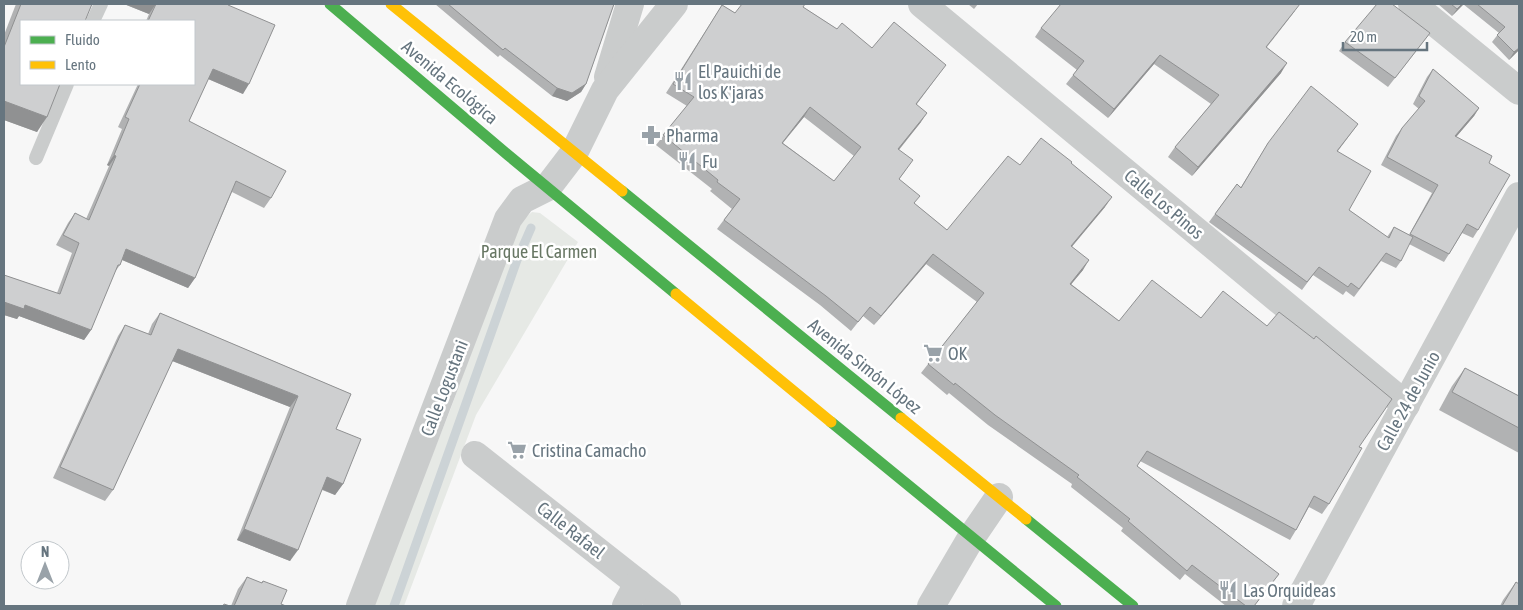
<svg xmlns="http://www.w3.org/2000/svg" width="1523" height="610" font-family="'Asap Condensed',sans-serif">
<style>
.green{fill:#e6e9e5}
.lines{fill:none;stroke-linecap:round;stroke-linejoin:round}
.stream{stroke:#ccd3d6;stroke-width:9}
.lane{stroke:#cacccc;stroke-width:14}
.street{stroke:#cacccc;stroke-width:28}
.fast{stroke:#4caf50;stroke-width:11}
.slow{stroke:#ffc107;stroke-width:11}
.wall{fill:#b1b2b3;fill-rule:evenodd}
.shaded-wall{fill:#909192}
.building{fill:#cecfd0;stroke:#909192;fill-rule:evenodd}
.labels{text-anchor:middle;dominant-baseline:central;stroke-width:5;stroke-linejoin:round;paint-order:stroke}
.poi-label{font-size:18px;fill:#66757f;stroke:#fff;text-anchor:start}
.street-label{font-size:18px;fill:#66757f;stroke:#fff}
.park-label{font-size:18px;fill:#687764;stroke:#fff}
</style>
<rect width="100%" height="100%" fill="#f7f7f7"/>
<path class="green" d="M532,212L540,213L578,242L476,415L404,606H372L451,408L517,225Z"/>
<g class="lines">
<path class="stream" d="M394,606L517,260L531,228"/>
<g class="lane">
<path d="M93,21L101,4"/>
<path d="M36,158L67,84"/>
</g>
<g class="street">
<path d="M922,4L1406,405"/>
<path d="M1412,4L1519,91"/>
<path d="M608,77L630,4"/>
<path d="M475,455L667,606"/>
<path d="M360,606L508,219L522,200L548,187L574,153L605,90L674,4"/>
<path d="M626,606L638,583"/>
<path d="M931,606L971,538L999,497"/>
<path d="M1296,606L1519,196"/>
</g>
<g class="fast">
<path d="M330,4L508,155L676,294"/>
<path d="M622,191L901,418"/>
<path d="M831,422L1056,606"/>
<path d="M1026,519L1133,606"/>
</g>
<g class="slow">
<path d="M391,4L622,191"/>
<path d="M676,294L831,422"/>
<path d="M901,418L1026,519"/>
</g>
</g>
<g class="wall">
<path d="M16,4H92L37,132L4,120V35Z"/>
<path d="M124,4L228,5L243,94L208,79L189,121L271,198L264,208L232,192L195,278L188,288L122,260L120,265L114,273L91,330L84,340L19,316L17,319L4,315V275L57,293L72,253L56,245L68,223L75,213L86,219L109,166L107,165L122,129L118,127L138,84H194V21H146L149,14Z"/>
<path d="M435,4H614L586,84L581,92L567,101L552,96L500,55L498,57Z"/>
<path d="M968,4H978L974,9Z"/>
<path d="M1438,4H1519V50L1509,60L1492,42L1499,33L1463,4L1452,16Z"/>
<path d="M722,5L735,13L803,7L837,29L872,48L939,74L917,104L921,122L899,150L906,170L899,179L915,204L947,230L1020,165L1071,163L1105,207L1072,246L1083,270L1071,284L1119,321L1359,447L1329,504L1322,514L1309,507L1296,530L1290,540L1140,461L1137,466L1279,574L1254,606H1226L1185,574L1180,580L1121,531L1123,528L1071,487L1072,484L988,425L949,393L947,395L921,373L977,302L926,264L874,325L863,316L851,331L820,305L717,229L732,209L710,191L712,189L656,145L687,106L666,93ZM804,117L854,156L834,181L783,143Z"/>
<path d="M1295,11L1267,47L1281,73L1192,176L1168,157L1175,147L1211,104L1154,64L1108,118L1066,84L1077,70L1035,37L1041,28Z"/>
<path d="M1430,33L1388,87L1339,51L1345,42Z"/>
<path d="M1433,69L1479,108L1474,116L1456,137L1489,163L1478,230L1473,238L1462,233L1444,262L1409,244L1401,261L1396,268L1381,261L1354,297L1346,291L1343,295L1313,275L1302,290L1209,222L1237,184L1241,187L1268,143L1358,124L1338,151L1349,210L1387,237L1394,227L1409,235L1432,193L1381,165L1396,136L1402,128L1419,109L1413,104L1427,77Z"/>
<path d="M160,313L351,394L336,429L343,484L335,495L322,490L290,561L237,540L290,407L172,361L113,490L105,501L53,478L118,336L125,325L148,334L152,324Z"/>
<path d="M1465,368L1519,396V453L1439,410L1452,386Z"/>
<path d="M247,577L261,583L263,581L281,604L286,606H231L238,589Z"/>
<path d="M1516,582L1519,606H1500L1503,600Z"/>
</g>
<g class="shaded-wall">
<path d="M124,4H156L149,14Z"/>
<path d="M1462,4H1464L1452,16L1457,9Z"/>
<path d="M1519,48V50L1509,60L1514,52Z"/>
<path d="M1160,55L1154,64L1108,118L1114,109Z"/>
<path d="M1287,63L1281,73L1192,176L1198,167Z"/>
<path d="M213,69L249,84L243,94L206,78Z"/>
<path d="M586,84L581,92L567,101L552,96L557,88Z"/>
<path d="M4,101L47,117L37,132L4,120Z"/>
<path d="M810,107L804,117L775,152Z"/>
<path d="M1479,108L1474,116L1450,144L1455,136Z"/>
<path d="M927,113L921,122L891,159L898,149Z"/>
<path d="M114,155L116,156L109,166L107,165Z"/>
<path d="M1112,197L1105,207L1065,255L1071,246Z"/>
<path d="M126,249L195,278L188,288L120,259Z"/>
<path d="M933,254L926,264L874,325L881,316Z"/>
<path d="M1089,260L1083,270L1064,293L1070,284Z"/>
<path d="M4,302L25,305L91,330L84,340L19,316L17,319L4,315Z"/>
<path d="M178,349L298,396L290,407L170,360Z"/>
<path d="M327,477L343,484L335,495L319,488Z"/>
<path d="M244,529L298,550L290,561L237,540Z"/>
</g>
<g class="building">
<path d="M21,4H92L85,21H21V84H60L47,117L4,101V47Z"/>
<path d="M155,4H229L228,5L275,25L249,84L213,69L189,121L286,171L271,198L236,181L195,278L126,249L120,265H118L91,330L25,305L24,309L4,302V275L60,294L79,243L63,235L75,213L89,220L116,156L114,155L129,119L125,117L140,84H194V21H148L156,4Z"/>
<path d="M448,4H614L586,84L572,93L557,88L505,48L503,50Z"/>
<path d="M742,4H805L803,7L837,29L842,23L872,48L894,22L946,65L916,104L927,113L898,149L913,160L899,179L920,196L914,203L947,230L1008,156L1020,165L1041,138L1072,162L1071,163L1112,197L1071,246L1089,260L1070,284L1119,321L1152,280L1201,318L1223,291L1267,326L1279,312L1314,339L1316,336L1392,399L1359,447L1362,448L1329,504L1314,496L1296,530L1147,451L1137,466L1279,574L1254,606H1246L1192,565L1187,571L1128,521L1130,519L1077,477L1079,475L995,415L955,383L954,385L928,364L984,293L933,254L881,316L870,307L858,322L826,296L724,220L740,199L717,182L718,180L663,135L694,97L673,84L722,5L735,13ZM810,107L861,147L834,181L782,143Z"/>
<path d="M1061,4H1300L1266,47L1287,63L1198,167L1175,147L1219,95L1160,55L1114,109L1073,75L1084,61L1041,28Z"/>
<path d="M1377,4H1392L1430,33L1395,78L1345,42Z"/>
<path d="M1451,4H1462L1457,9Z"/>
<path d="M1477,4H1519V48L1514,52L1497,35L1505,27Z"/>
<path d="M1433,69L1479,108L1455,136L1492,156L1489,163L1510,175L1478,230L1467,224L1449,254L1410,234L1438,185L1387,157L1402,128L1425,101L1419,96Z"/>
<path d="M1311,86L1358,124L1337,151L1371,171L1349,210L1389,238L1394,227L1413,237L1401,261L1386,253L1359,289L1351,283L1348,287L1319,267L1307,282L1215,214L1237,184L1241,188L1268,143Z"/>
<path d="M160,313L351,394L336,429L361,439L343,484L327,477L298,550L244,529L298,396L178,349L113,490L60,467L125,325L151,335Z"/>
<path d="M1465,368L1519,396V428L1452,392Z"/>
<path d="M247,577L262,583L263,581L287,590L281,604L286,606H234Z"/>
<path d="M1516,582L1519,584V606H1502Z"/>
<path d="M224,604L230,606H223Z"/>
</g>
<defs>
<g id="restaurant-bare" transform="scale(1.5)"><path d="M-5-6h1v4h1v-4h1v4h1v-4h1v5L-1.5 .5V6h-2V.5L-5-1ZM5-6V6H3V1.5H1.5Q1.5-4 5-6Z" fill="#99a2a9" stroke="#fff" stroke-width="2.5" paint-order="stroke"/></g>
<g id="pharmacy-bare" transform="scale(1.5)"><path d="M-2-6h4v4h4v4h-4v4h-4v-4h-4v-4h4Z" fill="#99a2a9" stroke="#fff" stroke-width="2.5" paint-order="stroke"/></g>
<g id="supermarket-bare" transform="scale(1.5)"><path d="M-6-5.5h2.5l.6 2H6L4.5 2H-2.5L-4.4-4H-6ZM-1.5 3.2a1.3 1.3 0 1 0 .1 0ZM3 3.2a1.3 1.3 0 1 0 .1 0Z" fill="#99a2a9" stroke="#fff" stroke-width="2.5" paint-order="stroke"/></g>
</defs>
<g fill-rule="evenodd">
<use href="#restaurant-bare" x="683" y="81"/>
<use href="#pharmacy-bare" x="651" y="135"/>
<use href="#restaurant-bare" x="687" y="161"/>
<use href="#supermarket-bare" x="933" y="353"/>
<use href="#supermarket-bare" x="517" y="450"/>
<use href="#restaurant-bare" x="1228" y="590"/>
</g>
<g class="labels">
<g class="poi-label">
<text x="698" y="71">El Pauichi de<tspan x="698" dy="21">los K'jaras</tspan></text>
<text x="666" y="135">Pharma</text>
<text x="702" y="161">Fu</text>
<text x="948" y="353">OK</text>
<text x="532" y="450">Cristina Camacho</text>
<text x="1243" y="590">Las Orquideas</text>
</g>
<g class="street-label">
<text transform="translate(450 82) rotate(40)">Avenida Ecológica</text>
<text transform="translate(1164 204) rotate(40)">Calle Los Pinos</text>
<text transform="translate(865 366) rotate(39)">Avenida Simón López</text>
<text transform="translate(444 388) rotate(-69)">Calle Logustani</text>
<text transform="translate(1408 401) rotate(-61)">Calle 24 de Junio</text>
<text transform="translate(571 530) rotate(38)">Calle Rafael</text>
</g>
<g class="park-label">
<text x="539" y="251">Parque El Carmen</text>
</g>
</g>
<rect width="1523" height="610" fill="none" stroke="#66757f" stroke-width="10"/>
<rect x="20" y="20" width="175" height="65" fill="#ffffff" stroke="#c2c8cc"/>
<rect x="30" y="36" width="25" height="8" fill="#4caf50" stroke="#c2c8cc"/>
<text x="65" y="45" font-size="15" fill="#66757f">Fluido</text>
<rect x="30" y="61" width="25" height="8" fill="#ffc107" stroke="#c2c8cc"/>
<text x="65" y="70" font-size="15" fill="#66757f">Lento</text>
<g transform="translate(45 565)"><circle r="24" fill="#ffffff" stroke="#c2c8cc"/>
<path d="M0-4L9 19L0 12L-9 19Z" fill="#99a2a9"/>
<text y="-8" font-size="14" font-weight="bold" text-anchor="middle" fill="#66757f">N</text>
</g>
<path d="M1343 42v8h84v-8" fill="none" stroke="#66757f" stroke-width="2.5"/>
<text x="1350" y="42" font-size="15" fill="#66757f" stroke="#ffffff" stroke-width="4" paint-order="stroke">20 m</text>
</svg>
